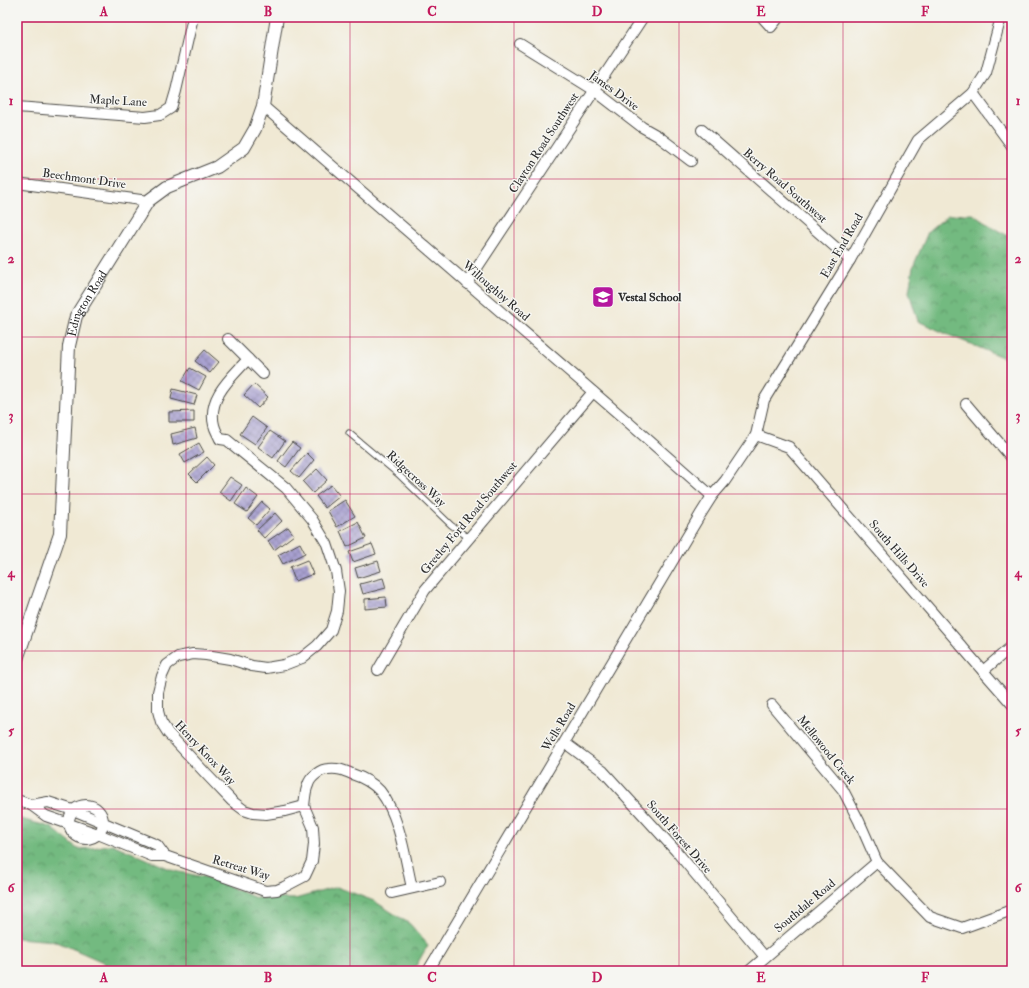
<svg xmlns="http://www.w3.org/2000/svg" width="1029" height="988" font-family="'IM FELL Double Pica',serif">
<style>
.forest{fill:url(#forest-crowns);stroke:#4f7256}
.building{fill:url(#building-cross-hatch)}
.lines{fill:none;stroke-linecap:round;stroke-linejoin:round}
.service-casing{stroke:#494844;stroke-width:7}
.minor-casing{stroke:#494844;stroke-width:12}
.tertiary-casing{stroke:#494844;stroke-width:14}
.service{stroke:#fff;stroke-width:5}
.minor{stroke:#fff;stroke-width:10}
.tertiary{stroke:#fff;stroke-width:12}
.grid{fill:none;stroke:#c2185b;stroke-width:1;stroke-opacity:0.55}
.labels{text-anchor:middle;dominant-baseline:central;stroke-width:3;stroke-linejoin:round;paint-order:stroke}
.street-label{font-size:12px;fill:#2b2b2b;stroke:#f6f6f2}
.poi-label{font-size:12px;font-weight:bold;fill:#2b2b2b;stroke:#f6f6f2;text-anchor:start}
.neatline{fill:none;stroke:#c2185b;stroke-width:1.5}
.grid-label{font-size:13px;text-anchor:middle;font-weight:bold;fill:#c2185b}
</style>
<defs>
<pattern id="forest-crowns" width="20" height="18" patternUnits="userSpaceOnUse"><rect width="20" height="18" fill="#73ba80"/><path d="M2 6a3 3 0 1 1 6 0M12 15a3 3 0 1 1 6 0" fill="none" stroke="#5f9769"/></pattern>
<pattern id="building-cross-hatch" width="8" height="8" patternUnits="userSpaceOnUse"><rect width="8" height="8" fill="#a8a0d0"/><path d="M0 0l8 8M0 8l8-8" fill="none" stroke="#8983a9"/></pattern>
</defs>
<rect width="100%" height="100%" fill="#f6f6f2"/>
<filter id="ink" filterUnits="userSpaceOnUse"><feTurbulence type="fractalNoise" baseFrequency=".025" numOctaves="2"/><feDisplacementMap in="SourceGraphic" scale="8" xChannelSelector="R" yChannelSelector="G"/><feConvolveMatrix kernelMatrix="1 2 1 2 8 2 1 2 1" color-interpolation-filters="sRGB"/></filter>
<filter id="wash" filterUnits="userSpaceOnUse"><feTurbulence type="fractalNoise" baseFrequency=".012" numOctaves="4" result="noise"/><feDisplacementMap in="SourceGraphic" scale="16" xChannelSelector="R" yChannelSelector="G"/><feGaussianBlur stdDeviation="0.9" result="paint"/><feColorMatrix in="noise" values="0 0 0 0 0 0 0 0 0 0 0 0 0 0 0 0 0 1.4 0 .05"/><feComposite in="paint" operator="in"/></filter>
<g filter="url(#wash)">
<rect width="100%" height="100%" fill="#f0e9d4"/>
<g class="forest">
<path d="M973,214L997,230L1012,238V361L951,336L918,321L909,292L913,267L928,232L948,215Z"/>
<path d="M17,818L51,827L78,849L93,848L112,844L175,871L209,878L256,898L295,899L337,887L374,901L410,924L428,945L413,971H110L103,962L55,941L17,938Z"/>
</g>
<g id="blocks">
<g class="building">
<path d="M205,350L219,362L210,373L195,361Z"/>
<path d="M190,368L206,377L199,390L182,381Z"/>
<path d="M254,384L268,397L258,408L244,395Z"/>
<path d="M173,389L197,395L194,405L171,399Z"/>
<path d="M194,411V422H169V412Z"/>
<path d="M252,417L267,428L255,444L240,434Z"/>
<path d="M195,428L197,438L173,445L171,434Z"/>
<path d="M270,431L285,441L273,458L258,447Z"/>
<path d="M292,442L300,448L286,467L278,461Z"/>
<path d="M199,443L204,452L185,463L180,454Z"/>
<path d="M307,453L314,460L299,478L291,471Z"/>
<path d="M207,457L214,465L197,482L189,474Z"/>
<path d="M317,469L327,480L313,493L303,482Z"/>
<path d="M230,477L242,485L231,501L219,492Z"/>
<path d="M331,485L340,496L325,508L316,496Z"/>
<path d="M246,488L258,497L247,512L235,504Z"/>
<path d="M345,500L355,516L337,527L328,511Z"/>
<path d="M262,502L270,509L256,525L248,518Z"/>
<path d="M275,513L282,521L264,538L257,530Z"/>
<path d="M358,522L366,538L347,547L340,531Z"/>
<path d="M288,527L294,535L274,550L268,541Z"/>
<path d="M300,543L305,553L283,564L278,555Z"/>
<path d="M372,544L376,554L353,562L349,552Z"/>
<path d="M307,560L313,574L295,581L290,567Z"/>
<path d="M378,561L381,571L358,578L355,568Z"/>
<path d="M383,578L386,588L363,594L360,584Z"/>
<path d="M386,597L387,607L365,609V599Z"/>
</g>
</g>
</g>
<g filter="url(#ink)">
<use href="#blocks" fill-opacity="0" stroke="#494844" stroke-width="1"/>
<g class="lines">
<g class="service-casing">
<path id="service" d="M349,433L398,474L451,525L469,538"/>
</g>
<g class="minor-casing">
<g id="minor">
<path d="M762,17L771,27L779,17"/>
<path d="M520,44L594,90L642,127L658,136L691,161"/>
<path d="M973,93L1012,146"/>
<path d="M263,106L628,422L712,496"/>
<path d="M17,107L145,117L160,115L171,108L176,91L193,17"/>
<path d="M702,130L850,260"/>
<path d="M17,183L148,201"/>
<path d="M467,283L643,17"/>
<path d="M228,339L263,374"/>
<path d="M248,359C232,377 207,397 214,425C215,430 218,434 220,439L227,440L286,488L312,519L327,544L336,571L339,591L337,611L331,630L317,646L302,658L284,665L266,668L252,666L230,659L206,655L193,654L178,657L167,665L162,676L158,692V711L161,722L168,733L209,777L232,801L244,810L253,813L266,814L285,811L304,806"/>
<path d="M966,404L1012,458"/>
<path d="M756,435L789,447L983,671L1012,704"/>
<path d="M378,670L425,590L593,392"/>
<path d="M983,671L1012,646"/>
<path d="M772,705L843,790L859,821L877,862L930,917L962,928L1012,910"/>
<path d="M565,743L603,771L676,851L765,957"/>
<path d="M17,800L31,805L46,816L98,834L152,856H165L265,891L277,890L284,887L305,876L312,861L314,844L313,827L304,806"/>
<circle cx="86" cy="822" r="17"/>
<path d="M31,805L48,802L73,810L157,845L165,856"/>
<path d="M304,806C305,799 305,791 308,785C310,777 321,769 328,769C338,768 343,770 352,774C361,777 373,783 380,791C400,816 405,858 412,888"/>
<path d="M392,893L440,882"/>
<path d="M428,971L700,515L712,496L725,481L756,435L764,400L850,260L918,140L973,93L986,73L1001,17"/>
<path d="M749,971L877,862"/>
</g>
</g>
<g class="tertiary-casing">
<g id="tertiary">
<path id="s1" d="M17,659L60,534L69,346L76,316L148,201L167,187L217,167L244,148L255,129L263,106L277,17"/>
</g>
</g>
<use href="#service" class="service"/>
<use href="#minor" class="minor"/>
<use href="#tertiary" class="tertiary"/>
</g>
</g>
<path class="grid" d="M186,17V971M350,17V971M514,17V971M679,17V971M843,17V971M17,179H1012M17,337H1012M17,494H1012M17,651H1012M17,809H1012"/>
<defs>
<g id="school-square" transform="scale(1.15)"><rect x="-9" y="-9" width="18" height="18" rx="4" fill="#b5179e" stroke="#f6f6f2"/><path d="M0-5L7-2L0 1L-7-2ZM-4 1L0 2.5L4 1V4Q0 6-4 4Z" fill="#fff"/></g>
</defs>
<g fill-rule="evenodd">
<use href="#school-square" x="603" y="297"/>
</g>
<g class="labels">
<g class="street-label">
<text transform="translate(614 91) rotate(36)">James Drive</text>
<text transform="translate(118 101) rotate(3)">Maple Lane</text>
<text transform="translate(544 143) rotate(-57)">Clayton Road Southwest</text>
<text transform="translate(84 179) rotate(8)">Beechmont Drive</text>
<text transform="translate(785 186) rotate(41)">Berry Road Southwest</text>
<text transform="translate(842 246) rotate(-60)">East End Road</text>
<text transform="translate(496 291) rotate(41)">Willoughby Road</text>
<text stroke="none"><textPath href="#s1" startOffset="367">Edington Road</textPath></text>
<text transform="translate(416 479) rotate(43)">Ridgecross Way</text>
<text transform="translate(469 518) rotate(-50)">Greeley Ford Road Southwest</text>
<text transform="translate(899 554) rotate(49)">South Hills Drive</text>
<text transform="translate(559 727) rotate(-59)">Wells Road</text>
<text transform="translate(826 750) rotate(51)">Mellowood Creek</text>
<text transform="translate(205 753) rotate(47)">Henry Knox Way</text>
<text transform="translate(679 837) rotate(49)">South Forest Drive</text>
<text transform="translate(241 868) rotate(17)">Retreat Way</text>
<text transform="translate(805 906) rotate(-40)">Southdale Road</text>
</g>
<g class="poi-label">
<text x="618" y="297">Vestal School</text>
</g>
</g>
<rect width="1029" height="988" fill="none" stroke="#f6f6f2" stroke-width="44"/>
<rect x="22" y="22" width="985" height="944" class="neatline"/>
<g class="grid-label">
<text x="104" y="16">A</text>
<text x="268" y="16">B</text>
<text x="432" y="16">C</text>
<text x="597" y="16">D</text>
<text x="761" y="16">E</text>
<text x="925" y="16">F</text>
<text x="11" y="105">1</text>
<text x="1018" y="105">1</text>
<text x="11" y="263">2</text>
<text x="1018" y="263">2</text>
<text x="11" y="420">3</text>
<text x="1018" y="420">3</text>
<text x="11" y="577">4</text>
<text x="1018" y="577">4</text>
<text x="11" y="735">5</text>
<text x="1018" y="735">5</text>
<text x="11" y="892">6</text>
<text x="1018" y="892">6</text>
<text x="104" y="982">A</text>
<text x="268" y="982">B</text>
<text x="432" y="982">C</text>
<text x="597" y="982">D</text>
<text x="761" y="982">E</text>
<text x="925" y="982">F</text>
</g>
</svg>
